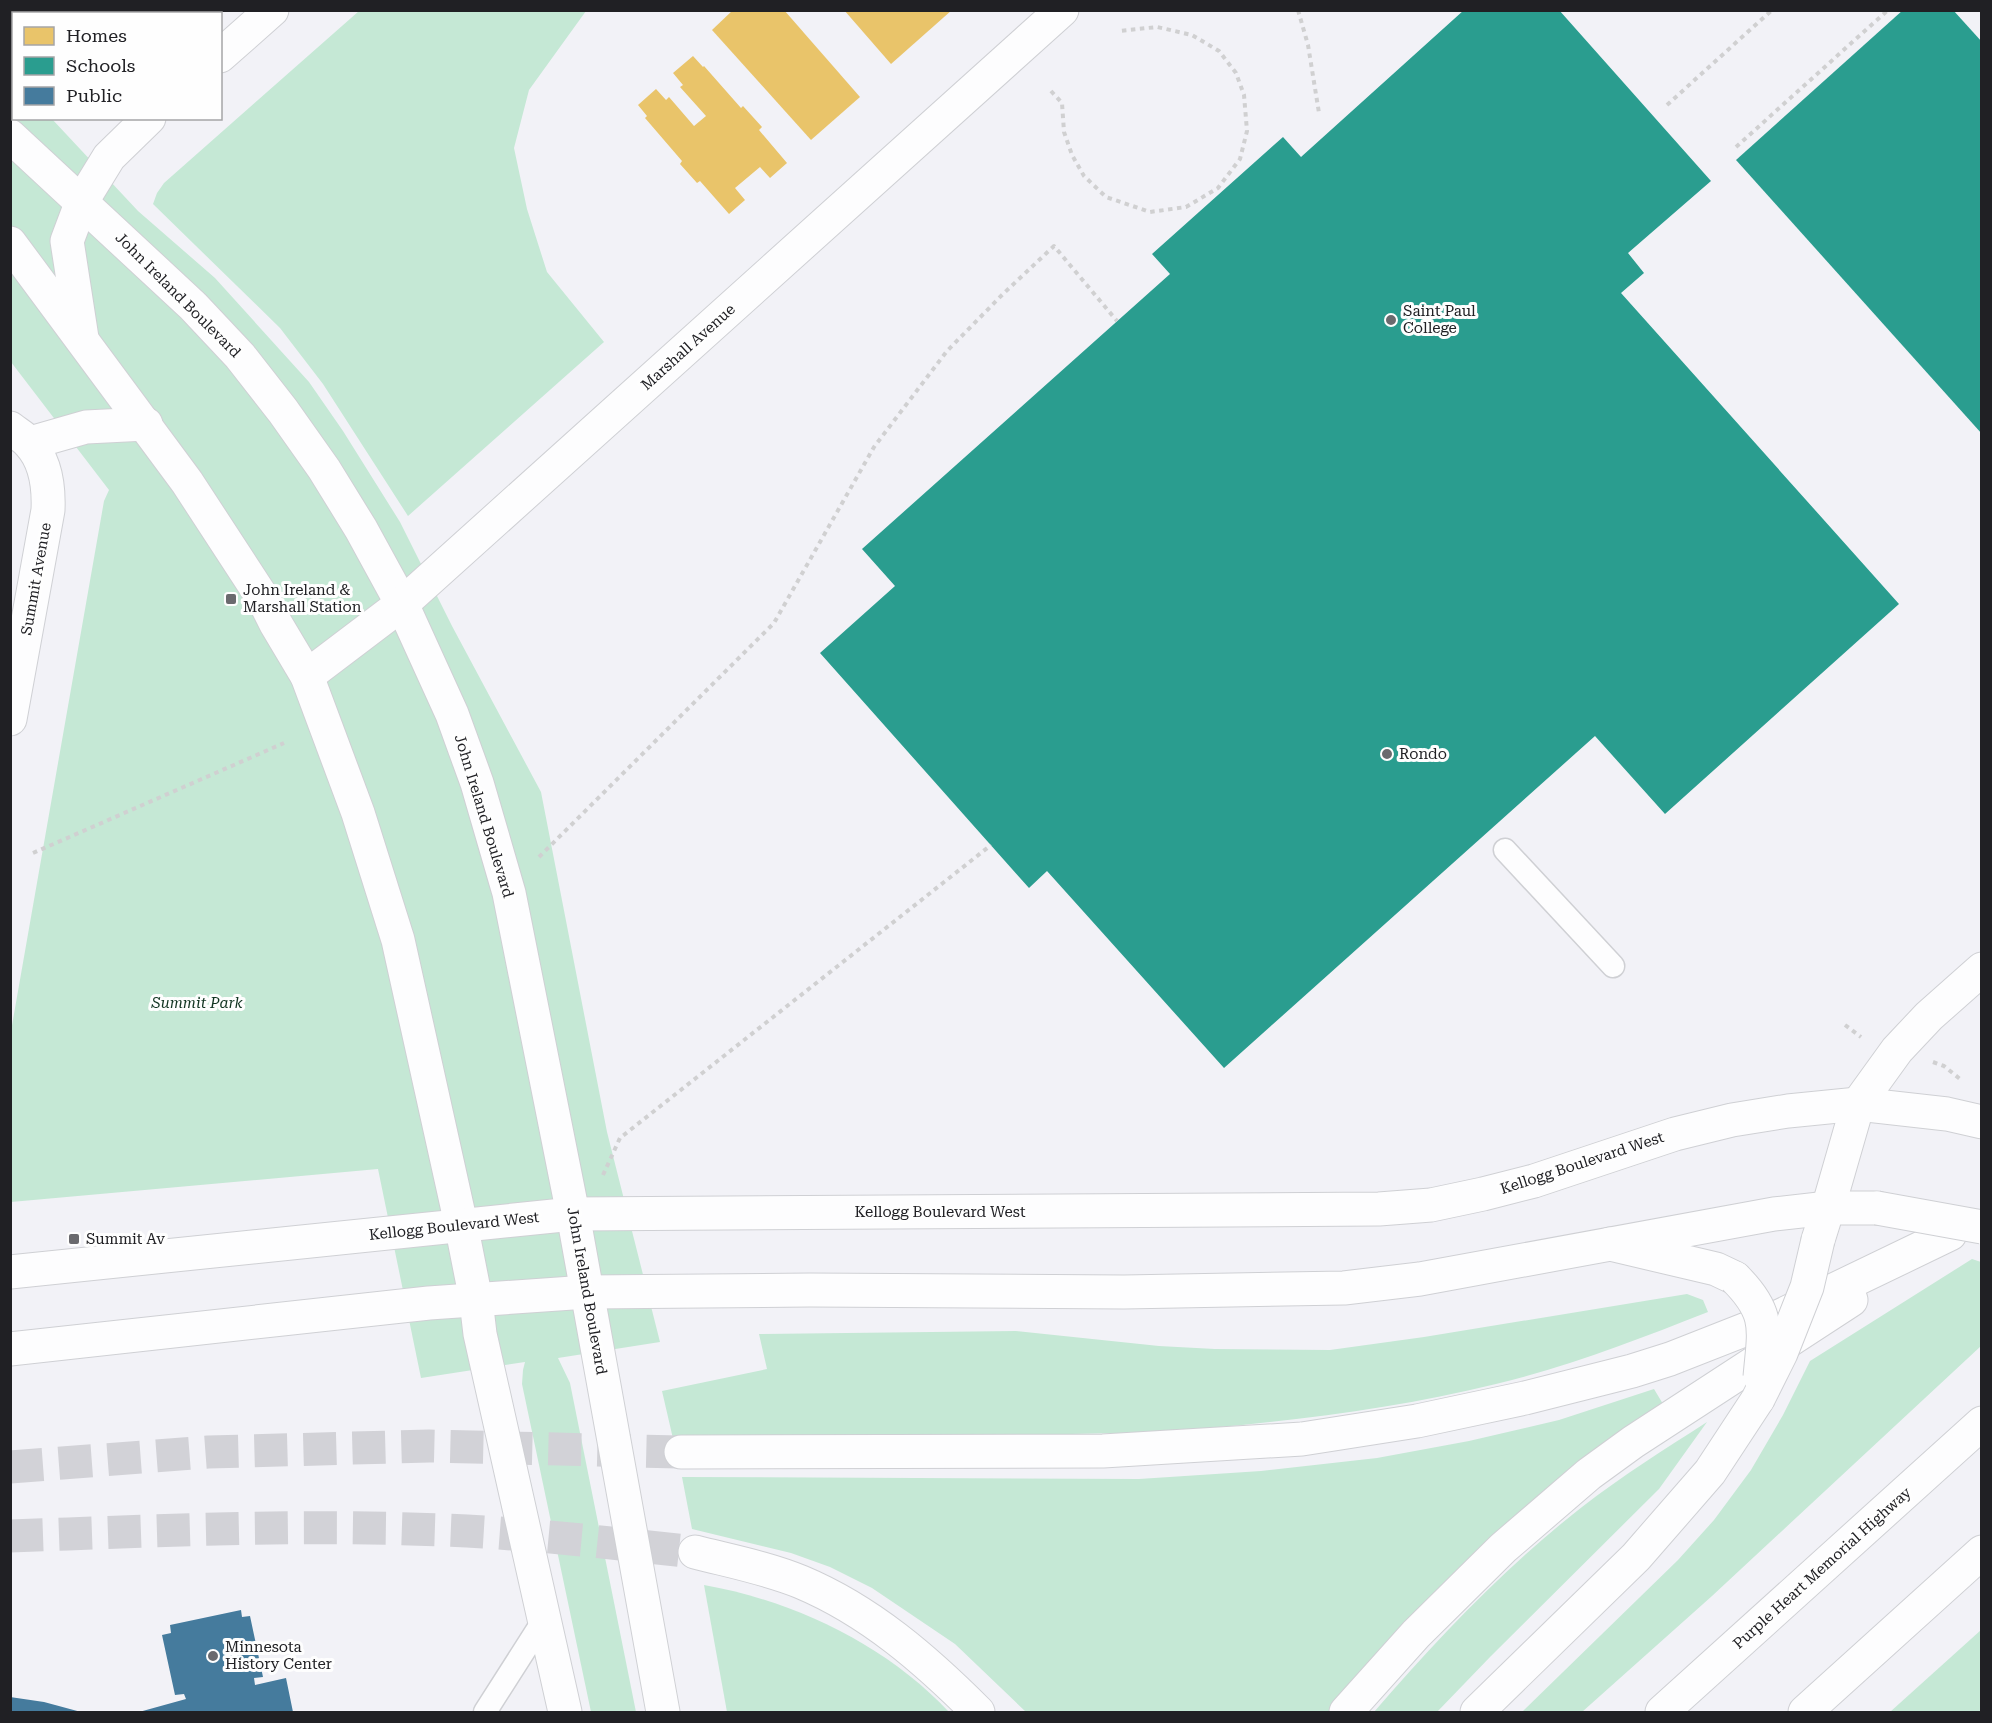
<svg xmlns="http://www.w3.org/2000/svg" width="1992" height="1723" font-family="'Roboto Serif',serif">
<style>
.green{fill:#c5e8d5}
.homes{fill:#e9c46a}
.schools{fill:#2a9d8f}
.public{fill:#457b9d}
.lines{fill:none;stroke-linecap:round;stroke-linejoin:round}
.highway-tunnel{stroke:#d2d2d7;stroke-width:33;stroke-dasharray:33 16;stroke-linecap:butt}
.lane-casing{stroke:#cfd0d4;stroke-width:25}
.street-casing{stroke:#cfd0d4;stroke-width:35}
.secondary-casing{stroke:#cfd0d4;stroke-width:35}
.highway-casing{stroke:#cfd0d4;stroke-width:35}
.path{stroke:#d0d0d1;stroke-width:4;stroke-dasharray:4.5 4.5;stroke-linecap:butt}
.lane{stroke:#fdfdfe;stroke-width:22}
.street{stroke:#fdfdfe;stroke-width:33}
.secondary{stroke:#fdfdfe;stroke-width:33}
.highway{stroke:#fdfdfe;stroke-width:33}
.secondary-bridge-casing{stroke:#cfd0d4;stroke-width:35;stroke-linecap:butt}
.highway-bridge-casing{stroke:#cfd0d4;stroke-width:35;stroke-linecap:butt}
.secondary-bridge{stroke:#fdfdfe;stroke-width:33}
.highway-bridge{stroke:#fdfdfe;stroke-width:33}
.poi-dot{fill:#6a6a6e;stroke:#fefefe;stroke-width:2}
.labels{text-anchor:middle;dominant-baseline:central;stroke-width:6;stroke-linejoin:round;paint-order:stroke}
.street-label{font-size:15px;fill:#202024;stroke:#fefefe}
.poi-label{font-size:15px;fill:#202024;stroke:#fefefe;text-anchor:start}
.park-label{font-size:15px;font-style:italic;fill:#113421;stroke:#fefefe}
</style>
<rect width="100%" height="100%" fill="#f2f2f7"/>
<g class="green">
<path d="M359,11H586L529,90L514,148L527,209L547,272L604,342L408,516L323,384L280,328L153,204L157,193L164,183Z"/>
<path d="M11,74L13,78L14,118L52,119L138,211L215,278L309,382L343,431L400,522L452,626L541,792L607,1132L660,1342L558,1358L570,1383L636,1712H591L522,1384L523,1370L525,1362L421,1378L378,1169L11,1202V1031L104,501L109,490L11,362Z"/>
<path d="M1972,1259L1981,1262V1346L1712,1596L1582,1712H1522L1678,1560L1714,1520L1751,1470L1783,1415L1810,1361Z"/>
<path d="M1687,1294L1703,1300L1708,1312C1639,1339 1568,1367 1496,1384C1386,1411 1274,1423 1162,1432L674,1443L662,1391L767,1369L759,1334L1016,1331L1159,1346L1215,1349L1330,1350L1424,1337Z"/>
<path d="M1654,1389L1663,1404L1332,1712H1026L955,1644L872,1588L830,1567L791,1553L692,1529L682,1477L1139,1479L1261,1471L1377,1458L1469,1441L1559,1420Z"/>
<path d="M1707,1422L1659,1489L1491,1656L1437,1712H1374C1438,1638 1505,1567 1582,1507C1622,1476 1665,1449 1707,1422Z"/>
<path d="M704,1585C795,1601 886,1645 949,1712H727Z"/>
<path d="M1981,1630V1712H1890Z"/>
</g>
<g class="homes">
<path d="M733,10H784L860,97L811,140L712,30Z"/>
<path d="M844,10H952L891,64Z"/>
<path d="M693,56L703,67L704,66L741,108L743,106L762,127L759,130L787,163L770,178L760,167L735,188L745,200L729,214L700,181L697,183L680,164L682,161L645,118L647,116L638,105L656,89L666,100L669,97L694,126L706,116L680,87L683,85L673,73Z"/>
</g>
<g class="schools">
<path d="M1464,10H1559L1711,181L1628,253L1644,273L1621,293L1899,604L1665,814L1595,736L1224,1068L1047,871L1029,888L820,653L895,586L862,549L1170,274L1152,254L1283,137L1301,157Z"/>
<path d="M1903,10H1953L1982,42V434L1736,160Z"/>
</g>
<g class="public">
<path d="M241,1610L242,1617L250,1616L263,1677L254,1678L255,1685L286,1678L293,1712H139L186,1699L184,1694L175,1695L162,1635L171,1633L170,1625Z"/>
<path d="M10,1697L44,1702L81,1712H10Z"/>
</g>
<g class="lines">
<g class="highway-tunnel">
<path d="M10,1467L208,1452L429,1446L681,1452"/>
<path d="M10,1536C154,1531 298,1524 442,1530C526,1533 611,1543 695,1552"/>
</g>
<g class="lane-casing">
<g id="lane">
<path d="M1505,850L1613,966"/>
<path d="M485,1712L545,1618"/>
</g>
</g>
<g class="street-casing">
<g id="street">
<path d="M220,56L272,10"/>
<path d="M82,338L67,241L82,201L109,157L149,118"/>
<path d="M10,428C16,433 24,437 29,443C46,461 49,487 48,510L10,719"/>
<path d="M30,443L86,427L146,424"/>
</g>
</g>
<g class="secondary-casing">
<g id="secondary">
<path d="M10,136L193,306L240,356L283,411L324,469L361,529L402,604L452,714L477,783L509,893L573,1214L663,1712"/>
<path d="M10,243L187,482L264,600L276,624L307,676L358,813L398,940L461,1224L476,1300L480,1334L565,1712"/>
<path d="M307,676L402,604L1062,10"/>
<path d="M1828,1208L1858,1104L1897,1050L1929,1016L1982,969"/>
<path d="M10,1272L573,1214L1379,1209L1431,1205L1483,1194L1534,1181L1675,1134L1732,1120L1788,1111L1858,1104L1947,1114L1982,1122"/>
<path d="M10,1349L429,1303L587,1292L810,1290L1124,1292L1344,1288L1420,1279L1774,1214L1828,1208H1877"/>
</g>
</g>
<g class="highway-casing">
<g id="highway">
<path d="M1818,1240L1828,1208"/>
<path d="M1610,1244L1716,1269L1735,1278"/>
<path d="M681,1452L1103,1451L1302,1439L1417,1421L1525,1398L1632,1371L1670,1359L1782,1315L1950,1234"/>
<path d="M695,1552C730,1561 767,1568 801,1582C870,1611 926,1660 978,1712"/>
<path d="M1346,1712L1416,1634L1503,1548L1589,1474L1633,1442L1851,1300"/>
<path d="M1477,1712L1636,1557L1710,1472L1758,1399"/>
<path d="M1662,1712L1982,1423"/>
<path d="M1805,1712L1982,1552"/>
</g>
</g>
<g class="path">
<path d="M1298,10L1308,45L1319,113"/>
<path d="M1051,91L1062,103L1064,132L1072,155L1084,176L1106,197L1150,212L1186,207L1218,188L1240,159L1247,131L1244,95L1236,73L1219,51L1192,35L1157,27L1119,31"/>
<path d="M1667,105L1772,10"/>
<path d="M1736,147L1888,10"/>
<path d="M33,853L284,743"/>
<path d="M539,857L774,623L874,447L947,351L1003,294L1054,246L1117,321"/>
<path d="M1845,1025L1861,1037"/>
<path d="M1933,1062L1944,1066L1960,1079"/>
<path d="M603,1175L620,1138L991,845"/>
</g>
<use href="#lane" class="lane"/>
<use href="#street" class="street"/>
<use href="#secondary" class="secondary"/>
<use href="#highway" class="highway"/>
<g class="secondary-bridge-casing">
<path id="secondary-bridge" d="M1877,1208L1982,1227"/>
</g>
<g class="highway-bridge-casing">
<g id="highway-bridge">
<path d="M1735,1278C1771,1314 1764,1330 1760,1377"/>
<path d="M1758,1399L1781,1353L1807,1287L1818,1240"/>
</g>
</g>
<use href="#secondary-bridge" class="secondary-bridge"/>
<use href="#highway-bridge" class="highway-bridge"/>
</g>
<g class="poi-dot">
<circle cx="1391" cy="320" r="6"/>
<rect x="225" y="593" width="12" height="12" rx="3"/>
<circle cx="1387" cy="754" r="6"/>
<rect x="68" y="1233" width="12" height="12" rx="3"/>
<circle cx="213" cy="1656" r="6"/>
</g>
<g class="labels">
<g class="street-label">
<text transform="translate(178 295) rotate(45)">John Ireland Boulevard</text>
<text transform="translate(688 347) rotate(-42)">Marshall Avenue</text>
<text transform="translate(36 579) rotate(-80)">Summit Avenue</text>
<text transform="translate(484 816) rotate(73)">John Ireland Boulevard</text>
<text transform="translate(1582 1163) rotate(-18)">Kellogg Boulevard West</text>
<text x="940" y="1212">Kellogg Boulevard West</text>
<text transform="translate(454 1226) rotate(-6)">Kellogg Boulevard West</text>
<text transform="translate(587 1291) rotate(80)">John Ireland Boulevard</text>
<text transform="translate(1822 1568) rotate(-42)">Purple Heart Memorial Highway</text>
</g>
<g class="poi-label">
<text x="1403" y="311">Saint Paul<tspan x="1403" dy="17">College</tspan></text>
<text x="243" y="590">John Ireland &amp;<tspan x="243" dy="17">Marshall Station</tspan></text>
<text x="1399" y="754">Rondo</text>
<text x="86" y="1239">Summit Av</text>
<text x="225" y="1647">Minnesota<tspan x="225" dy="17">History Center</tspan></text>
</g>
<g class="park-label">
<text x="197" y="1003">Summit Park</text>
</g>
</g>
<rect width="1992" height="1723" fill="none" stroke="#202024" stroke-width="24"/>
<rect x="12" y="12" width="210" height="108" fill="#fefefe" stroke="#a5a5a7" stroke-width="1.5"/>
<rect x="24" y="27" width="30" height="18" fill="#e9c46a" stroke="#a5a5a7" stroke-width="1.5"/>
<text x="66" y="42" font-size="18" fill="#202024">Homes</text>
<rect x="24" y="57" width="30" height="18" fill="#2a9d8f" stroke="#a5a5a7" stroke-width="1.5"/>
<text x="66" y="72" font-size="18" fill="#202024">Schools</text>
<rect x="24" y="87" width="30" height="18" fill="#457b9d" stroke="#a5a5a7" stroke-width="1.5"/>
<text x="66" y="102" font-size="18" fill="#202024">Public</text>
</svg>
